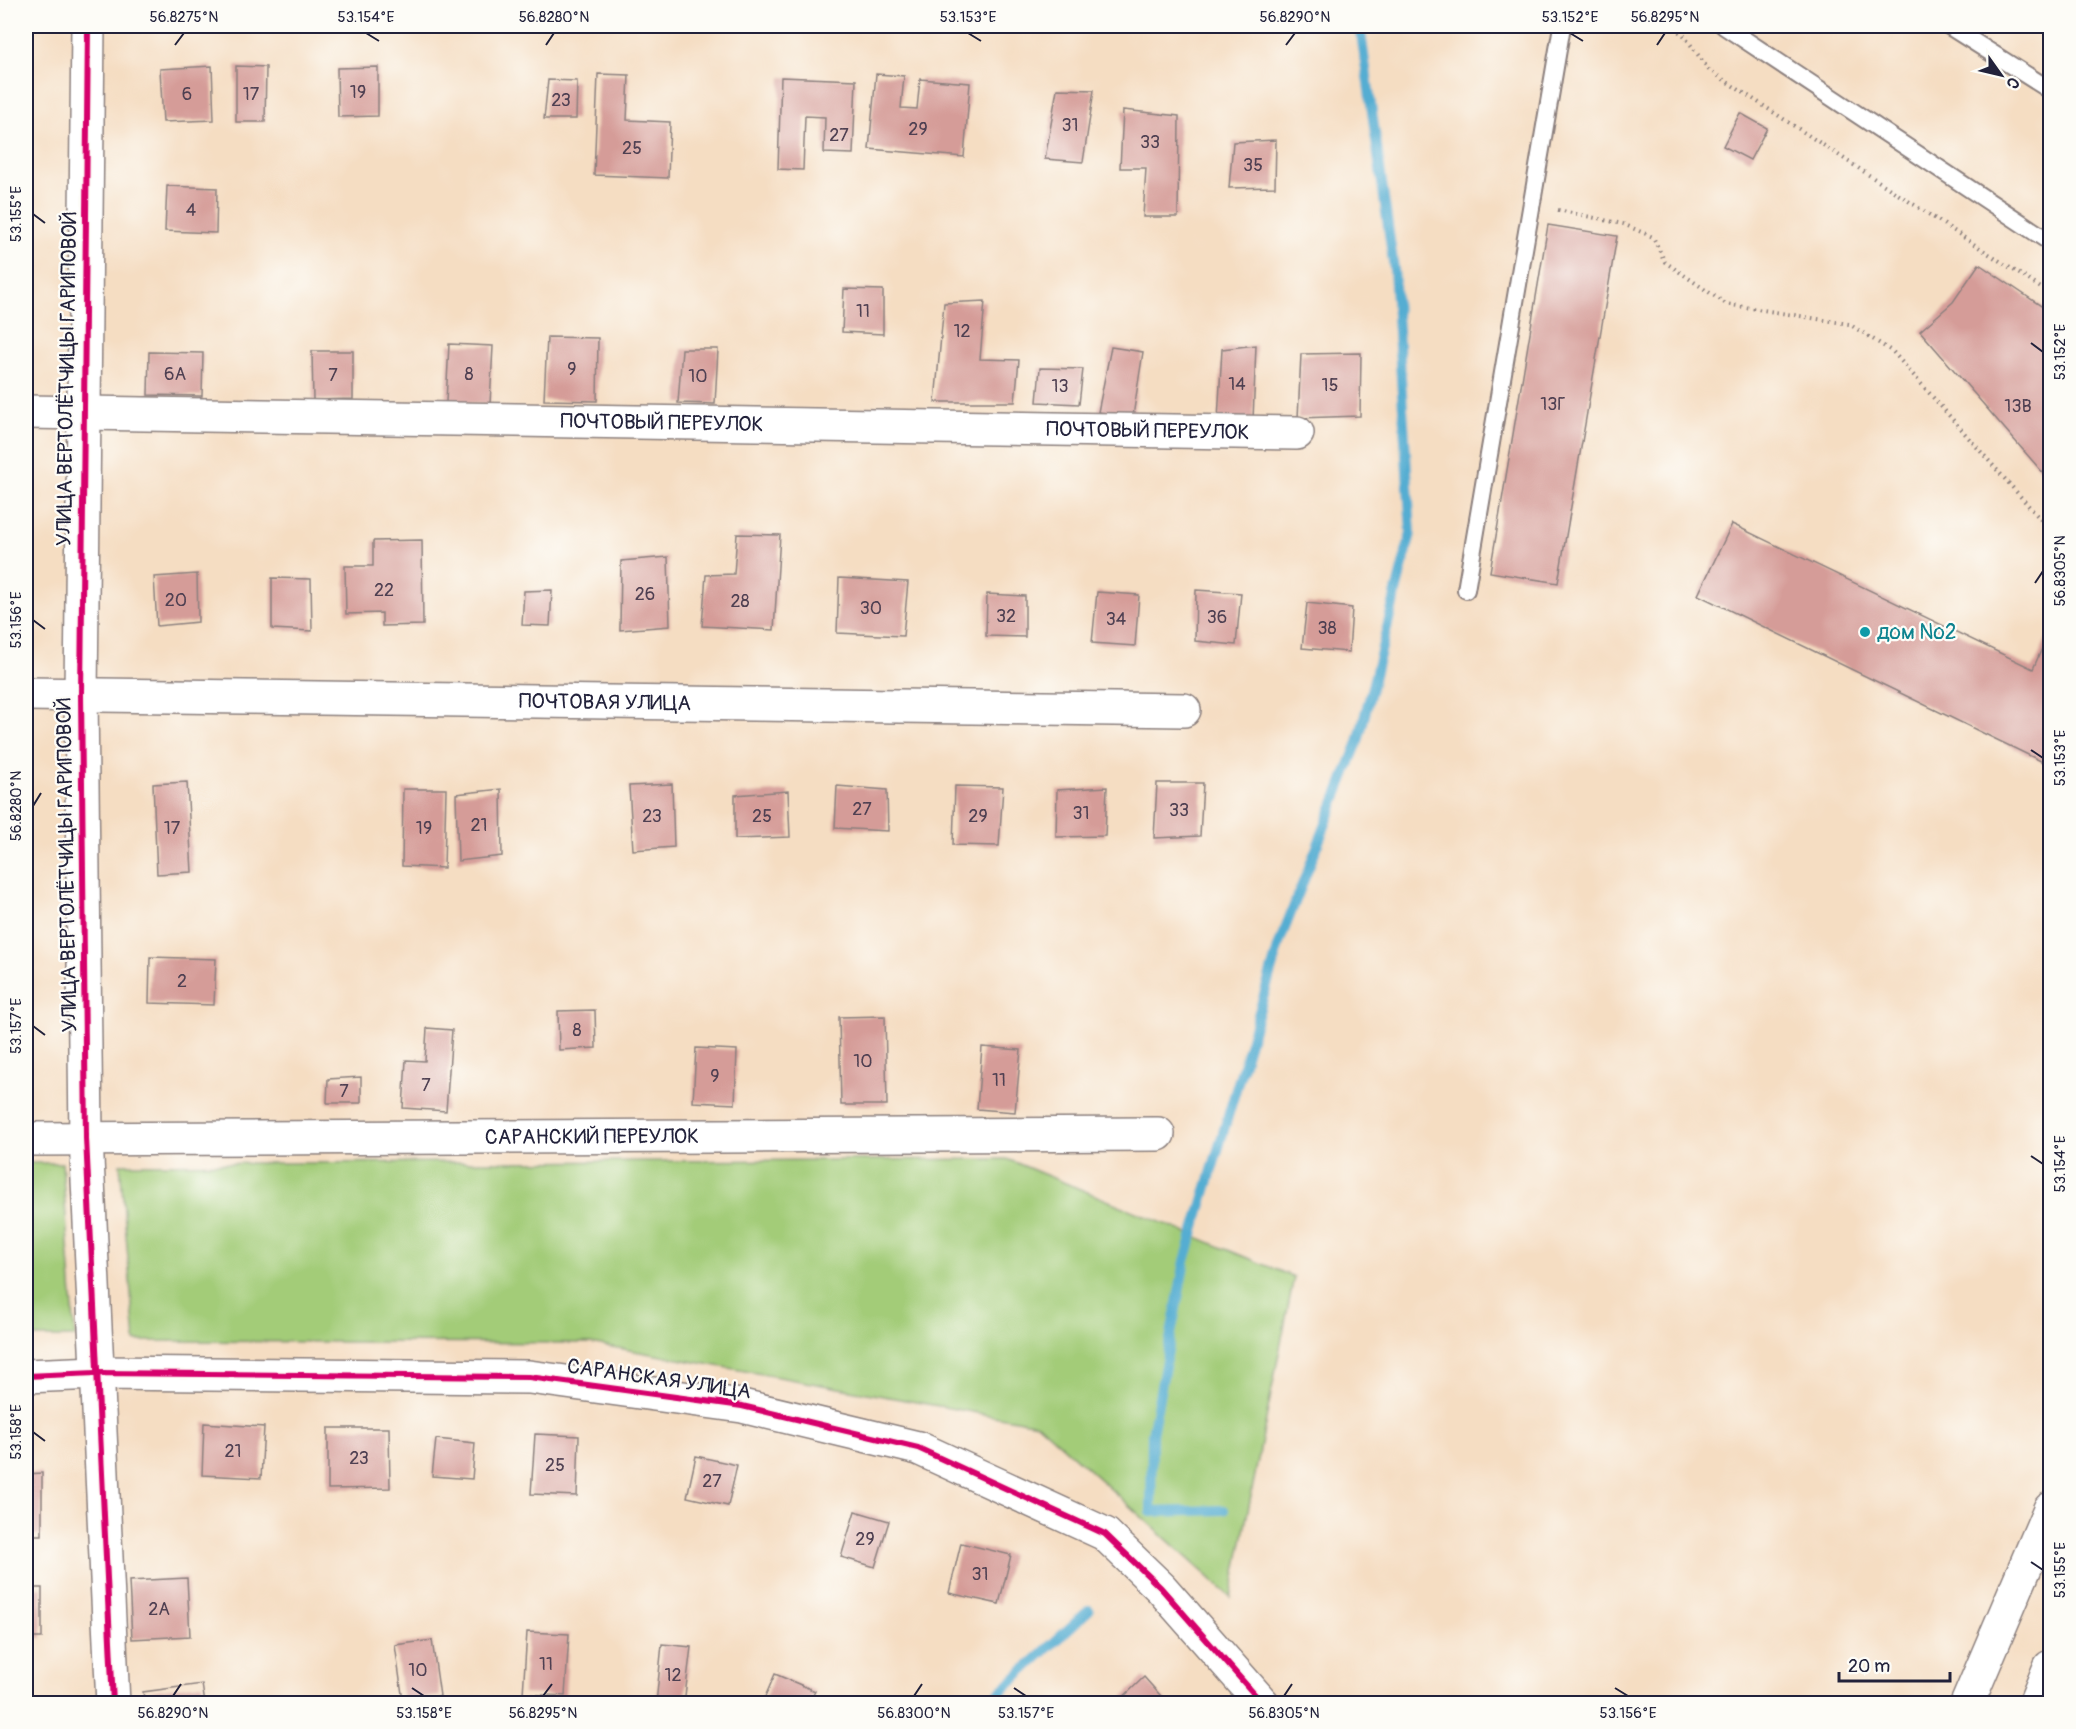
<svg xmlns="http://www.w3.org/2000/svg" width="2076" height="1729" font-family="Pangolin,sans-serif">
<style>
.green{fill:#a3cc78;stroke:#62775a;stroke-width:1.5}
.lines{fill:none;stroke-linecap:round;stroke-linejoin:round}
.stream{stroke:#54add2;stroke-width:10}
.building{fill:#d59c98}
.service-casing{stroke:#8c807e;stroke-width:20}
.minor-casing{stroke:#8c807e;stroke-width:36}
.secondary-casing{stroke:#8c807e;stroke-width:36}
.path{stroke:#8c807e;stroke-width:4;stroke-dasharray:1.5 4.5;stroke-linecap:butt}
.service{stroke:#fff;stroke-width:16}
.minor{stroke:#fff;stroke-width:33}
.secondary{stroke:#fff;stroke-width:33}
.cycleway-casing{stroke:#fdfcf7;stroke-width:10}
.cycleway{stroke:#d6006c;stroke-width:6}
.ticks{fill:none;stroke:#22223b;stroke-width:2}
.culture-dot{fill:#0f9aa8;stroke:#fdfcf7;stroke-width:2}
.labels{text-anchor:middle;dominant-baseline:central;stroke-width:4.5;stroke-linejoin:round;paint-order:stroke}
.number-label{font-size:18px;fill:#4f4052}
.street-label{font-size:21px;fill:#22223b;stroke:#fdfcf7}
.culture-label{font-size:21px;fill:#0d838f;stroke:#fdfcf7;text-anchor:start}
.neatline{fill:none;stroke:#22223b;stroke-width:2}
.ticks-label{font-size:15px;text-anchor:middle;fill:#22223b}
</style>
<rect width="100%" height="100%" fill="#fdfcf7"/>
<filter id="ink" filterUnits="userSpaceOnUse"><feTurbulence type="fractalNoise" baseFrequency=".0167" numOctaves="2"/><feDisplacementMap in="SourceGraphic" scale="12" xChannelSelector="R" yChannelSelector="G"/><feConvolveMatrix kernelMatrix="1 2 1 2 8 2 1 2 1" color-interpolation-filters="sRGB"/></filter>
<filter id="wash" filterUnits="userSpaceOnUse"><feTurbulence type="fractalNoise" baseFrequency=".008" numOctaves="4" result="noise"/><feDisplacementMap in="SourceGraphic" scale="24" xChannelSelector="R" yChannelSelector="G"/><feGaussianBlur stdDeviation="1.35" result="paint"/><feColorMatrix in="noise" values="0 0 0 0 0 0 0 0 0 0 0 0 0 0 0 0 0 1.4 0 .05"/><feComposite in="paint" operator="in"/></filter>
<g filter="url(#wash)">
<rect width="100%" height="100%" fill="#f5ddc2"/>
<g class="green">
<path d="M1007,1159L1294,1277L1231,1597L1038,1424L590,1343L135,1341L120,1164Z"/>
<path d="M26,1163H62L75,1337H26Z"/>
</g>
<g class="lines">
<g class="stream">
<path d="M1224,1510L1151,1512L1152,1434L1185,1261L1280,941L1358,742L1411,533L1394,269L1360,26"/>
<path d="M987,1704L1089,1610"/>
</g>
</g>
<g id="blocks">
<g class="building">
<path d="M212,66L214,120L163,122L160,69Z"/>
<path d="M236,66L266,67L265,122H236Z"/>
<path d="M378,67V116L338,117L337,68Z"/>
<path d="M598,74L629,75L627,120L670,122L668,178L594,175Z"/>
<path d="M876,74L904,76L901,108L917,109L920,79L970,83L964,157L869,149Z"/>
<path d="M781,77L856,80L853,154L824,153L825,117L805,116L803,170L778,169Z"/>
<path d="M548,80L577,81L576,119H544Z"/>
<path d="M1057,89L1094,90L1083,162L1045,159Z"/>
<path d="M1123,110L1179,116L1178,217H1143L1146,168H1120Z"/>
<path d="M1740,113L1767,128L1750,160L1723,146Z"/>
<path d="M1276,140L1275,187L1229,188L1233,142Z"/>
<path d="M167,186L217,188L216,233L165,231Z"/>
<path d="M1548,225L1617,236L1558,583L1490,572Z"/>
<path d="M1979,264L2050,312V481L1920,331L1953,302Z"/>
<path d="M844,289L883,290V334L842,332Z"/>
<path d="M985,301L980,359L1019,360L1015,402H935L944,303Z"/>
<path d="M547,337L598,338L597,401L544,400Z"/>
<path d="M449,344L493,346L490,404L446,402Z"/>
<path d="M1256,345L1253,420H1218L1222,349Z"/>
<path d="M1111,347L1143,352L1133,416L1098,412Z"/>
<path d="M682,349H718L715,404L678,403Z"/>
<path d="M312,351H353V399L313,400Z"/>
<path d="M149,352L203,353L202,396L148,395Z"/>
<path d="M1361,353L1360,416L1298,418L1301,354Z"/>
<path d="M1040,368L1083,369L1079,404L1037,402Z"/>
<path d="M1732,524L2033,669L2050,630V750L2045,763L1698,595Z"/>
<path d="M737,534L780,535L774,630L702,626L706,575L734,574Z"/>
<path d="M422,540L423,625L382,626V613L346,614L345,566H373V541Z"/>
<path d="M668,557L670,626L620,630L621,561Z"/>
<path d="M197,574L198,622L157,626L154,577Z"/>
<path d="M272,578L311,579L312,631L272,629Z"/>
<path d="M839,578L908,582L903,636L837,633Z"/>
<path d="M552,590L550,626L522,625L524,591Z"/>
<path d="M1196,590L1241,593L1236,645L1195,641Z"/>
<path d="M1097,592L1139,595L1135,646L1092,643Z"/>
<path d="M987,594L1025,596V637L986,636Z"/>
<path d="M1307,603L1352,608L1349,652L1302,648Z"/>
<path d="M187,782L192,872L157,874L153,784Z"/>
<path d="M1157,783H1203L1200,836L1154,838Z"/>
<path d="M672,784L674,847L633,850L629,786Z"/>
<path d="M837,786L887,790L888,831L835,828Z"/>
<path d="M955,786L1003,787L999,846L953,845Z"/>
<path d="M1107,787L1105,836L1056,837L1057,790Z"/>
<path d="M403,789H446L444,868L402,866Z"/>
<path d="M501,789L502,856L458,861L456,794Z"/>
<path d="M788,791L790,837L735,839V795Z"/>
<path d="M150,957L216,959L214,1005L149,1003Z"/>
<path d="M595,1010L596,1048L559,1050L558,1011Z"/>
<path d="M885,1016L887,1105H841L839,1017Z"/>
<path d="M427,1028L452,1030L446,1111L403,1108L406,1060L425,1061Z"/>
<path d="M982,1047L1021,1050L1015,1112L977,1109Z"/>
<path d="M696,1048L737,1050L735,1104L693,1102Z"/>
<path d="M361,1077V1103H327L328,1079Z"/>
<path d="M204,1423L264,1427L261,1478L202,1475Z"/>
<path d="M328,1428H389L390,1488L328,1489Z"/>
<path d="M535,1434L579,1436L577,1496L531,1494Z"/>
<path d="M436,1439L475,1443L472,1479L432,1476Z"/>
<path d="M696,1456L737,1465L728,1506L687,1497Z"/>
<path d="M42,1473V1535H26V1474Z"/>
<path d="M855,1511L889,1521L875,1567L841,1557Z"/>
<path d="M961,1543L1011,1555L999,1604L949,1593Z"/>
<path d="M187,1578L190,1636L132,1639L129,1581Z"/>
<rect x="26" y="1588" width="16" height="50"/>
<path d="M527,1632L569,1634L565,1696L523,1694Z"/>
<path d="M432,1640L440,1696L403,1701L395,1645Z"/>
<path d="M662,1644L691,1647L684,1704H656Z"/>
<path d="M775,1674L815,1691L809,1704H762Z"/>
<path d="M1144,1677L1168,1704H1116Z"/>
<path d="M202,1684L205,1704H145L143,1692Z"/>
</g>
</g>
</g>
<g filter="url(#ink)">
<use href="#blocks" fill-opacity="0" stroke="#8c807e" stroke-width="1.5"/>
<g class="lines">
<g class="service-casing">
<g id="service">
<path d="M1724,26L2050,242"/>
<path d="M1949,26L2050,90"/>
<path d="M1466,590L1562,26"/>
</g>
</g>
<g class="minor-casing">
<g id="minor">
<path d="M88,26L81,695L86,1138L113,1704"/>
<path id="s1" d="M26,412L1297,433"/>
<path id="s2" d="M26,694L1184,710"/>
<path id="s3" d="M26,1139L1158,1134"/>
<path d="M26,1376L96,1373L529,1377L742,1406L918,1448L1105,1534L1161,1588L1263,1704"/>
</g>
</g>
<g class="secondary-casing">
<g id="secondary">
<path d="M1967,1704L2050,1509"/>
<path d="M2035,1704L2050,1667"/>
</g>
</g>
<g class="path">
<path d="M1668,26L1683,34L1709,70L2050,294"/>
<path d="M1558,210L1623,224L1653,237L1665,262L1726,304L1849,324L1893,352L2050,530"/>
</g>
<use href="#service" class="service"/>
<use href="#minor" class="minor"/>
<use href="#secondary" class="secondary"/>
<g class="cycleway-casing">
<g id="cycleway">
<path d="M88,26L81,695L86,1138L113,1704"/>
<path d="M26,1376L96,1373L529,1377L742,1406L918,1448L1105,1534L1161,1588L1263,1704"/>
</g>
</g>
<use href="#cycleway" class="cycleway"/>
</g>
</g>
<path class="ticks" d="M366,33L379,41M968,33L981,41M1570,33L1583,41M175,45L184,33M546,45L554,33M1286,45L1295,33M1657,45L1665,33M33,214L45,223M2031,343L2043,352M2035,583L2043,571M33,620L45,629M2031,750L2043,758M33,806L41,793M33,1026L45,1035M2031,1156L2043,1164M33,1432L45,1441M2031,1562L2043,1570M412,1688L424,1696M1014,1688L1026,1696M1615,1688L1628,1696M173,1696L181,1684M543,1696L552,1684M914,1696L922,1684M1284,1696L1292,1684"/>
<circle class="culture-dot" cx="1865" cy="632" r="6"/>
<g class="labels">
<g class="number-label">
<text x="358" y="92">19</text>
<text x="187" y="94">6</text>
<text x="251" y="94">17</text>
<text x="561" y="100">23</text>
<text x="1070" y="125">31</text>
<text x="918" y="129">29</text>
<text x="839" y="135">27</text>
<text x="1150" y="142">33</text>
<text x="632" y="148">25</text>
<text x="1253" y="165">35</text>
<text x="191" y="210">4</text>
<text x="863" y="311">11</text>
<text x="962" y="331">12</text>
<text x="572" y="369">9</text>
<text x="175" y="374">6А</text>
<text x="469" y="374">8</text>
<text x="333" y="375">7</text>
<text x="698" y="376">10</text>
<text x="1237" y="384">14</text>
<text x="1330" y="385">15</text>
<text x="1060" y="386">13</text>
<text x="1553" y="404">13Г</text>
<text x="2018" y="406">13В</text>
<text x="384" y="590">22</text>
<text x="645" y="594">26</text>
<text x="176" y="600">20</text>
<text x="740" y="601">28</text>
<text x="871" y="608">30</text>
<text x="1006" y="616">32</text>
<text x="1217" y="617">36</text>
<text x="1116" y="619">34</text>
<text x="1327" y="628">38</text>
<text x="862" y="809">27</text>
<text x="1179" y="810">33</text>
<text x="1081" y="813">31</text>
<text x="652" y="816">23</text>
<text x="762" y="816">25</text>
<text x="978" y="816">29</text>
<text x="479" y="825">21</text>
<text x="172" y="828">17</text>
<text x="424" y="828">19</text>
<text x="182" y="981">2</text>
<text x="577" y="1030">8</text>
<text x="863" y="1061">10</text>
<text x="715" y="1076">9</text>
<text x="999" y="1080">11</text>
<text x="426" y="1085">7</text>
<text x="344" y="1091">7</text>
<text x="233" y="1451">21</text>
<text x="359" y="1458">23</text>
<text x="555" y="1465">25</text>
<text x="712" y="1481">27</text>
<text x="865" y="1539">29</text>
<text x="980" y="1574">31</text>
<text x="159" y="1609">2А</text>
<text x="546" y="1664">11</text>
<text x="418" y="1670">10</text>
<text x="673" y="1675">12</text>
</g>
<g class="street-label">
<text transform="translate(67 379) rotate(-89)">УЛИЦА ВЕРТОЛЁТЧИЦЫ ГАРИПОВОЙ</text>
<text stroke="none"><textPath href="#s1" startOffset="636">ПОЧТОВЫЙ ПЕРЕУЛОК</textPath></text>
<text stroke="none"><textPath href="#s1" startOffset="1122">ПОЧТОВЫЙ ПЕРЕУЛОК</textPath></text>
<text stroke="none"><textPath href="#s2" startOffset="579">ПОЧТОВАЯ УЛИЦА</textPath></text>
<text transform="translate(67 865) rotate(-91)">УЛИЦА ВЕРТОЛЁТЧИЦЫ ГАРИПОВОЙ</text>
<text stroke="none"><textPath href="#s3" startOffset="566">САРАНСКИЙ ПЕРЕУЛОК</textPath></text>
<text transform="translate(659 1379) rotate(8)">САРАНСКАЯ УЛИЦА</text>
</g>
<g class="culture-label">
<text x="1877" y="632">дом №2</text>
</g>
</g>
<rect width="2076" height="1729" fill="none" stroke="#fdfcf7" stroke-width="66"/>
<g transform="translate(2001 75) rotate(124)" stroke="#fdfcf7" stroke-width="4.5" paint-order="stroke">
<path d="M0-4.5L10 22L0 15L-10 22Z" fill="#22223b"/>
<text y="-9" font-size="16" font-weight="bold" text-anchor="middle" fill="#22223b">С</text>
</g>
<path d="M1839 1672v9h111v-9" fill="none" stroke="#22223b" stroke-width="3"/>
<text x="1848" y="1672" font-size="18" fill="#22223b" stroke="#fdfcf7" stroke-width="4.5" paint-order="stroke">20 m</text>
<rect x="33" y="33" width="2010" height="1663" class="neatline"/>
<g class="ticks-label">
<text x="184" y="22">56.8275°N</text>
<text x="366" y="22">53.154°E</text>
<text x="554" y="22">56.8280°N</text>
<text x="968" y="22">53.153°E</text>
<text x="1295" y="22">56.8290°N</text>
<text x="1570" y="22">53.152°E</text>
<text x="1665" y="22">56.8295°N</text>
<text transform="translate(16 214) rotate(-90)" y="5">53.155°E</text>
<text transform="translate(2060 352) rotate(-90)" y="5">53.152°E</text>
<text transform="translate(2060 571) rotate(-90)" y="5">56.8305°N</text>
<text transform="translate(16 620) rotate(-90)" y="5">53.156°E</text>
<text transform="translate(2060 758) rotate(-90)" y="5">53.153°E</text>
<text transform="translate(16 806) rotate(-90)" y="5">56.8280°N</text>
<text transform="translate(16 1026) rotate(-90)" y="5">53.157°E</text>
<text transform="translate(2060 1164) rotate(-90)" y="5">53.154°E</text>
<text transform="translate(16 1432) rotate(-90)" y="5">53.158°E</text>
<text transform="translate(2060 1570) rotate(-90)" y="5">53.155°E</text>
<text x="173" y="1718">56.8290°N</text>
<text x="424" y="1718">53.158°E</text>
<text x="543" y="1718">56.8295°N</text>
<text x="914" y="1718">56.8300°N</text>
<text x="1026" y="1718">53.157°E</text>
<text x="1284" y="1718">56.8305°N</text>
<text x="1628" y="1718">53.156°E</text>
</g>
</svg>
